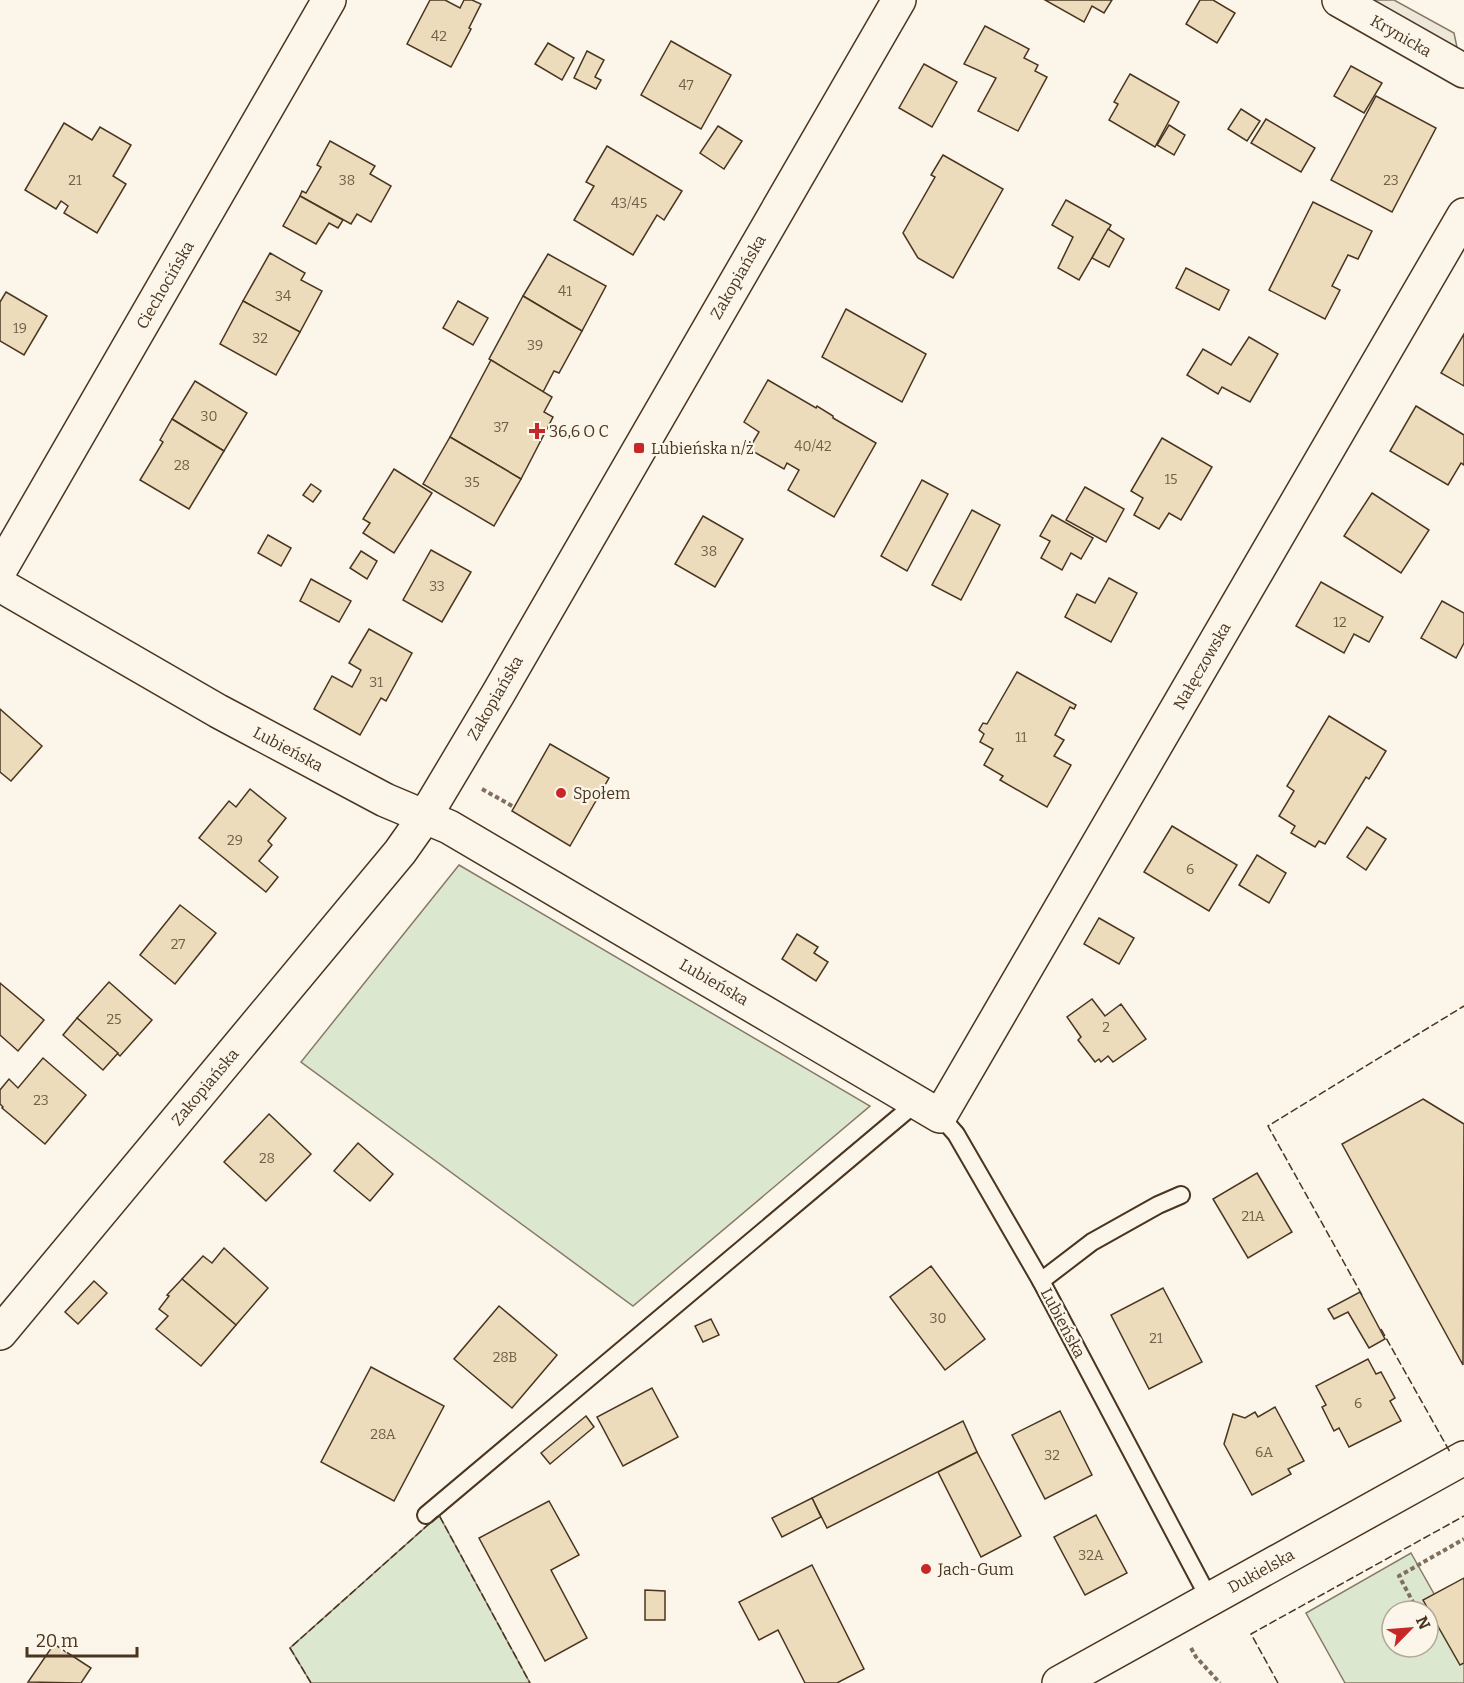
<svg xmlns="http://www.w3.org/2000/svg" width="1464" height="1683" font-family="Bitter,serif">
<style>
.green{fill:#dce7d0;stroke:#887966;stroke-width:1.5;fill-rule:evenodd}
.parking{fill:#ede7d9;stroke:#887966;stroke-width:1.5}
.building{fill:#ecdcbc;stroke:#4a3520;stroke-width:1.5}
.lines{fill:none;stroke-linecap:round;stroke-linejoin:round}
.lane-casing{stroke:#4a3520;stroke-width:20}
.street-casing{stroke:#4a3520;stroke-width:36}
.path{stroke:#7f6f5c;stroke-width:4;stroke-dasharray:4.5 3;stroke-linecap:butt}
.lane{stroke:#fbf6e9;stroke-width:16}
.street{stroke:#fbf6e9;stroke-width:33}
.fence{stroke:#4a3520;stroke-width:1.5;stroke-dasharray:8 3;stroke-linecap:butt}
.poi-dot{fill:#c62828;stroke:#fbf6e9;stroke-width:2}
.labels{text-anchor:middle;dominant-baseline:central;stroke-width:4.5;stroke-linejoin:round;paint-order:stroke}
.number-label{font-size:14px;fill:#725f47}
.street-label{font-size:16px;fill:#4a3520;stroke:#fbf6e9}
.poi-label{font-size:16px;fill:#4a3520;stroke:#fbf6e9;text-anchor:start}
</style>
<rect width="100%" height="100%" fill="#fbf6e9"/>
<g class="green">
<path d="M459,865L870,1106L633,1306L301,1062Z"/>
<path d="M439,1515L530,1683H311L290,1648Z"/>
<path d="M1411,1553L1464,1647V1683H1345L1306,1613ZM1392,1611H1428V1647H1392Z"/>
</g>
<path class="parking" d="M1366,0H1394L1454,33L1458,52Z"/>
<g class="building">
<path d="M430,0H445L460,8L464,0H472L481,4L469,28L471,29L451,67L407,44Z"/>
<path d="M1045,0H1112L1104,13L1092,6L1084,22Z"/>
<path d="M1200,0H1213L1235,13L1217,43L1186,24Z"/>
<path d="M985,26L1029,49L1024,58L1038,65L1035,71L1047,77L1018,131L978,111L996,78L964,64Z"/>
<path d="M671,41L731,75L701,129L641,95Z"/>
<path d="M548,43L574,58L562,80L535,64Z"/>
<path d="M587,51L604,60L595,77L601,80L596,89L574,78Z"/>
<path d="M924,64L957,82L932,127L899,108Z"/>
<path d="M1351,66L1382,83L1364,113L1334,96Z"/>
<path d="M1130,74L1179,102L1155,147L1109,120L1118,104L1114,102Z"/>
<path d="M1376,96L1436,128L1392,212L1331,180Z"/>
<path d="M1241,109L1260,121L1247,141L1228,129Z"/>
<path d="M1266,119L1315,148L1301,172L1251,143Z"/>
<path d="M64,123L92,140L100,127L131,145L113,176L126,184L97,233L64,213L68,206L61,201L56,209L25,190Z"/>
<path d="M1169,125L1185,135L1174,155L1157,145Z"/>
<path d="M718,126L742,141L724,169L700,153Z"/>
<path d="M330,141L375,166L370,174L391,186L371,222L357,214L351,224L300,196L302,191L306,193L321,167L317,165Z"/>
<path d="M607,146L682,191L664,220L657,215L633,255L574,220L594,186L586,182Z"/>
<path d="M943,155L1003,189L953,278L918,258L903,233L935,177L931,175Z"/>
<path d="M300,196L343,220L338,228L329,223L316,244L283,226Z"/>
<path d="M1066,200L1111,225L1079,280L1058,268L1073,237L1052,225Z"/>
<path d="M1313,202L1372,231L1358,259L1348,255L1332,286L1340,290L1325,319L1269,290Z"/>
<path d="M1108,229L1124,239L1109,267L1092,258Z"/>
<path d="M270,253L305,273L301,280L322,291L300,332L243,301Z"/>
<path d="M548,254L606,286L582,331L523,296Z"/>
<path d="M1186,268L1229,290L1219,310L1176,288Z"/>
<path d="M6,292L47,316L24,355L0,341V302Z"/>
<path d="M523,296L582,331L559,373L554,371L543,392L489,359Z"/>
<path d="M243,301L300,332L276,375L220,344Z"/>
<path d="M458,301L488,318L473,345L443,328Z"/>
<path d="M846,309L926,354L902,402L822,357Z"/>
<path d="M1464,334V386L1441,373Z"/>
<path d="M1249,337L1278,354L1250,402L1222,387L1218,394L1187,375L1203,349L1231,365Z"/>
<path d="M491,360L552,397L544,412L553,417L521,479L450,437Z"/>
<path d="M768,380L816,408L817,406L833,416V418L876,443L834,517L788,490L799,470L787,463L784,469L749,449L759,432L744,422Z"/>
<path d="M195,381L247,413L224,451L172,419Z"/>
<path d="M1416,406L1464,435V465L1461,463L1448,485L1390,451Z"/>
<path d="M172,419L224,451L189,509L140,480L163,442L160,440Z"/>
<path d="M450,437L521,479L494,526L423,484Z"/>
<path d="M1162,438L1212,467L1181,520L1169,513L1159,529L1134,515L1143,498L1131,491Z"/>
<path d="M394,469L432,493L394,553L363,533L370,523L363,519Z"/>
<path d="M922,480L948,494L907,571L881,556Z"/>
<path d="M311,484L321,491L313,502L303,495Z"/>
<path d="M1085,487L1124,509L1106,542L1066,520Z"/>
<path d="M1372,493L1429,530L1401,573L1344,536Z"/>
<path d="M972,510L1000,525L961,600L932,585Z"/>
<path d="M1052,515L1093,538L1081,559L1071,553L1062,570L1041,558L1050,541L1040,536Z"/>
<path d="M703,516L743,539L715,587L675,564Z"/>
<path d="M268,535L291,548L281,566L258,553Z"/>
<path d="M431,550L471,572L442,622L403,600Z"/>
<path d="M361,551L377,561L367,579L350,568Z"/>
<path d="M1109,578L1137,593L1111,642L1065,617L1077,594L1095,603Z"/>
<path d="M311,579L351,601L339,622L300,601Z"/>
<path d="M1321,582L1383,617L1369,642L1354,634L1344,653L1296,626Z"/>
<path d="M1442,601L1464,613V643L1456,658L1421,638Z"/>
<path d="M369,629L412,653L386,701L381,698L360,735L314,709L332,676L352,687L361,670L349,663Z"/>
<path d="M1017,672L1076,705L1074,709L1070,707L1055,735L1064,740L1054,756L1071,765L1047,807L1000,780L1003,776L984,765L993,749L980,742L984,734L979,730L983,723L987,724Z"/>
<path d="M0,709L42,746L11,781L0,772Z"/>
<path d="M1329,716L1386,751L1369,779L1366,777L1325,844L1319,841L1315,847L1291,833L1295,826L1279,816L1294,791L1287,786Z"/>
<path d="M550,744L609,778L570,846L512,811Z"/>
<path d="M250,789L286,818L268,841L272,845L259,861L278,877L266,892L199,838L229,801L236,807Z"/>
<path d="M1172,826L1237,865L1209,911L1144,872Z"/>
<path d="M1367,827L1386,839L1366,870L1347,857Z"/>
<path d="M1257,855L1286,873L1269,903L1239,885Z"/>
<path d="M180,905L216,933L175,984L140,955Z"/>
<path d="M1099,918L1134,938L1119,964L1084,944Z"/>
<path d="M797,934L818,947L814,953L828,962L816,981L782,959Z"/>
<path d="M109,982L152,1020L120,1056L77,1018Z"/>
<path d="M0,983L44,1020L18,1051L0,1035Z"/>
<path d="M1092,999L1105,1016L1121,1004L1146,1039L1113,1062L1108,1056L1101,1062L1099,1059L1095,1062L1078,1040L1081,1037L1067,1017Z"/>
<path d="M77,1018L118,1053L103,1070L63,1035Z"/>
<path d="M43,1058L86,1095L45,1144L2,1108L3,1107L0,1104V1090L9,1079L18,1088Z"/>
<path d="M1423,1099L1464,1124L1463,1365L1342,1144Z"/>
<path d="M269,1114L311,1154L266,1201L224,1162Z"/>
<path d="M358,1143L393,1174L370,1201L334,1171Z"/>
<path d="M1257,1173L1292,1232L1248,1258L1213,1199Z"/>
<path d="M224,1248L268,1288L236,1325L182,1279L203,1256L212,1263Z"/>
<path d="M931,1266L985,1339L945,1370L890,1297Z"/>
<path d="M182,1279L236,1325L201,1366L156,1329L168,1316L159,1309L169,1296L167,1295Z"/>
<path d="M94,1281L107,1293L78,1324L65,1312Z"/>
<path d="M1163,1288L1202,1362L1149,1389L1111,1315Z"/>
<path d="M1360,1292L1385,1339L1369,1348L1348,1312L1334,1319L1328,1309Z"/>
<path d="M499,1306L557,1355L512,1408L454,1359Z"/>
<path d="M711,1319L719,1335L703,1342L695,1326Z"/>
<path d="M1368,1359L1376,1374L1381,1372L1395,1398L1390,1401L1401,1421L1349,1447L1339,1428L1334,1431L1322,1407L1326,1405L1316,1386Z"/>
<path d="M371,1367L444,1406L394,1501L321,1462Z"/>
<path d="M652,1388L678,1437L623,1466L597,1417Z"/>
<path d="M1275,1407L1304,1461L1288,1469L1291,1474L1252,1495L1224,1444L1233,1414L1245,1418L1255,1412L1258,1417Z"/>
<path d="M1060,1411L1092,1475L1045,1499L1012,1435Z"/>
<path d="M586,1416L594,1427L550,1464L541,1453Z"/>
<path d="M963,1421L977,1452L827,1528L812,1498Z"/>
<path d="M977,1452L1021,1536L981,1557L938,1472Z"/>
<path d="M812,1498L821,1517L782,1537L772,1518Z"/>
<path d="M549,1501L579,1555L551,1570L587,1638L545,1661L479,1538Z"/>
<path d="M1096,1515L1127,1573L1085,1595L1054,1537Z"/>
<path d="M812,1565L864,1669L837,1683H805L778,1630L759,1640L739,1602Z"/>
<path d="M1464,1578V1663L1460,1665L1423,1600Z"/>
<path d="M645,1590L665,1591V1620H645Z"/>
<path d="M54,1644L91,1668L81,1683L28,1682Z"/>
</g>
<g class="lines">
<g class="lane-casing">
<g id="lane">
<path d="M940,1116L956,1134L1041,1281L1210,1600"/>
<path d="M1041,1281L1092,1242L1158,1205L1181,1195"/>
<path d="M426,1515L917,1102"/>
</g>
</g>
<g class="street-casing">
<g id="street">
<path d="M1339,0L1464,71"/>
<path d="M0,570L329,0"/>
<path d="M0,585L218,711L385,800L449,827L940,1116L1464,215"/>
<path d="M0,1333L400,852L424,818L498,694L899,0"/>
<path d="M1059,1683L1464,1458"/>
</g>
</g>
<g class="path">
<path d="M482,789L514,807"/>
<path d="M1414,1604L1399,1576L1464,1539"/>
<path d="M1191,1648L1196,1657L1220,1683"/>
</g>
<use href="#lane" class="lane"/>
<use href="#street" class="street"/>
<g class="fence">
<path d="M1362,1295L1268,1126L1464,1006"/>
<path d="M1381,1329L1450,1452"/>
<path d="M311,1683L290,1648L439,1515L530,1683"/>
<path d="M1278,1683L1251,1634L1464,1516"/>
</g>
</g>
<g class="poi-dot">
<path d="M534 422h6v6h6v6h-6v6h-6v-6h-6v-6h6z"/>
<rect x="633" y="442" width="12" height="12" rx="3"/>
<circle cx="561" cy="793" r="6"/>
<circle cx="926" cy="1569" r="6"/>
</g>
<g class="labels">
<g class="number-label">
<text x="439" y="36">42</text>
<text x="686" y="85">47</text>
<text x="75" y="180">21</text>
<text x="347" y="180">38</text>
<text x="1391" y="180">23</text>
<text x="629" y="203">43/45</text>
<text x="565" y="291">41</text>
<text x="283" y="296">34</text>
<text x="20" y="328">19</text>
<text x="260" y="338">32</text>
<text x="535" y="345">39</text>
<text x="209" y="416">30</text>
<text x="501" y="427">37</text>
<text x="813" y="446">40/42</text>
<text x="182" y="465">28</text>
<text x="1171" y="479">15</text>
<text x="472" y="482">35</text>
<text x="709" y="551">38</text>
<text x="437" y="586">33</text>
<text x="1340" y="622">12</text>
<text x="376" y="682">31</text>
<text x="1021" y="737">11</text>
<text x="235" y="840">29</text>
<text x="1190" y="869">6</text>
<text x="178" y="944">27</text>
<text x="114" y="1019">25</text>
<text x="1106" y="1027">2</text>
<text x="41" y="1100">23</text>
<text x="267" y="1158">28</text>
<text x="1253" y="1216">21A</text>
<text x="938" y="1318">30</text>
<text x="1156" y="1338">21</text>
<text x="505" y="1357">28B</text>
<text x="1358" y="1403">6</text>
<text x="383" y="1434">28A</text>
<text x="1264" y="1452">6A</text>
<text x="1052" y="1455">32</text>
<text x="1091" y="1555">32A</text>
</g>
<g class="street-label">
<text transform="translate(1401 36) rotate(30)">Krynicka</text>
<text transform="translate(738 277) rotate(-60)">Zakopiańska</text>
<text transform="translate(165 285) rotate(-60)">Ciechocińska</text>
<text transform="translate(1202 666) rotate(-60)">Nałęczowska</text>
<text transform="translate(495 698) rotate(-60)">Zakopiańska</text>
<text transform="translate(288 749) rotate(28)">Lubieńska</text>
<text transform="translate(714 982) rotate(30)">Lubieńska</text>
<text transform="translate(205 1087) rotate(-50)">Zakopiańska</text>
<text transform="translate(1063 1323) rotate(62)">Lubieńska</text>
<text transform="translate(1261 1571) rotate(-29)">Dukielska</text>
</g>
<g class="poi-label">
<text x="549" y="431">36,6 O C</text>
<text x="651" y="448">Lubieńska n/ż</text>
<text x="573" y="793">Społem</text>
<text x="938" y="1569">Jach-Gum</text>
</g>
</g>
<g transform="translate(1410 1629) rotate(65)"><circle r="28" fill="#fbf6e9" stroke="#b4a999" stroke-width="1.5"/>
<path d="M0-4.5L10 22L0 15L-10 22Z" fill="#c62828"/>
<text y="-9" font-size="16" font-weight="bold" text-anchor="middle" fill="#4a3520">N</text>
</g>
<path d="M27 1647v9h110v-9" fill="none" stroke="#4a3520" stroke-width="3"/>
<text x="36" y="1647" font-size="18" fill="#4a3520" stroke="#fbf6e9" stroke-width="4.5" paint-order="stroke">20 m</text>
</svg>
